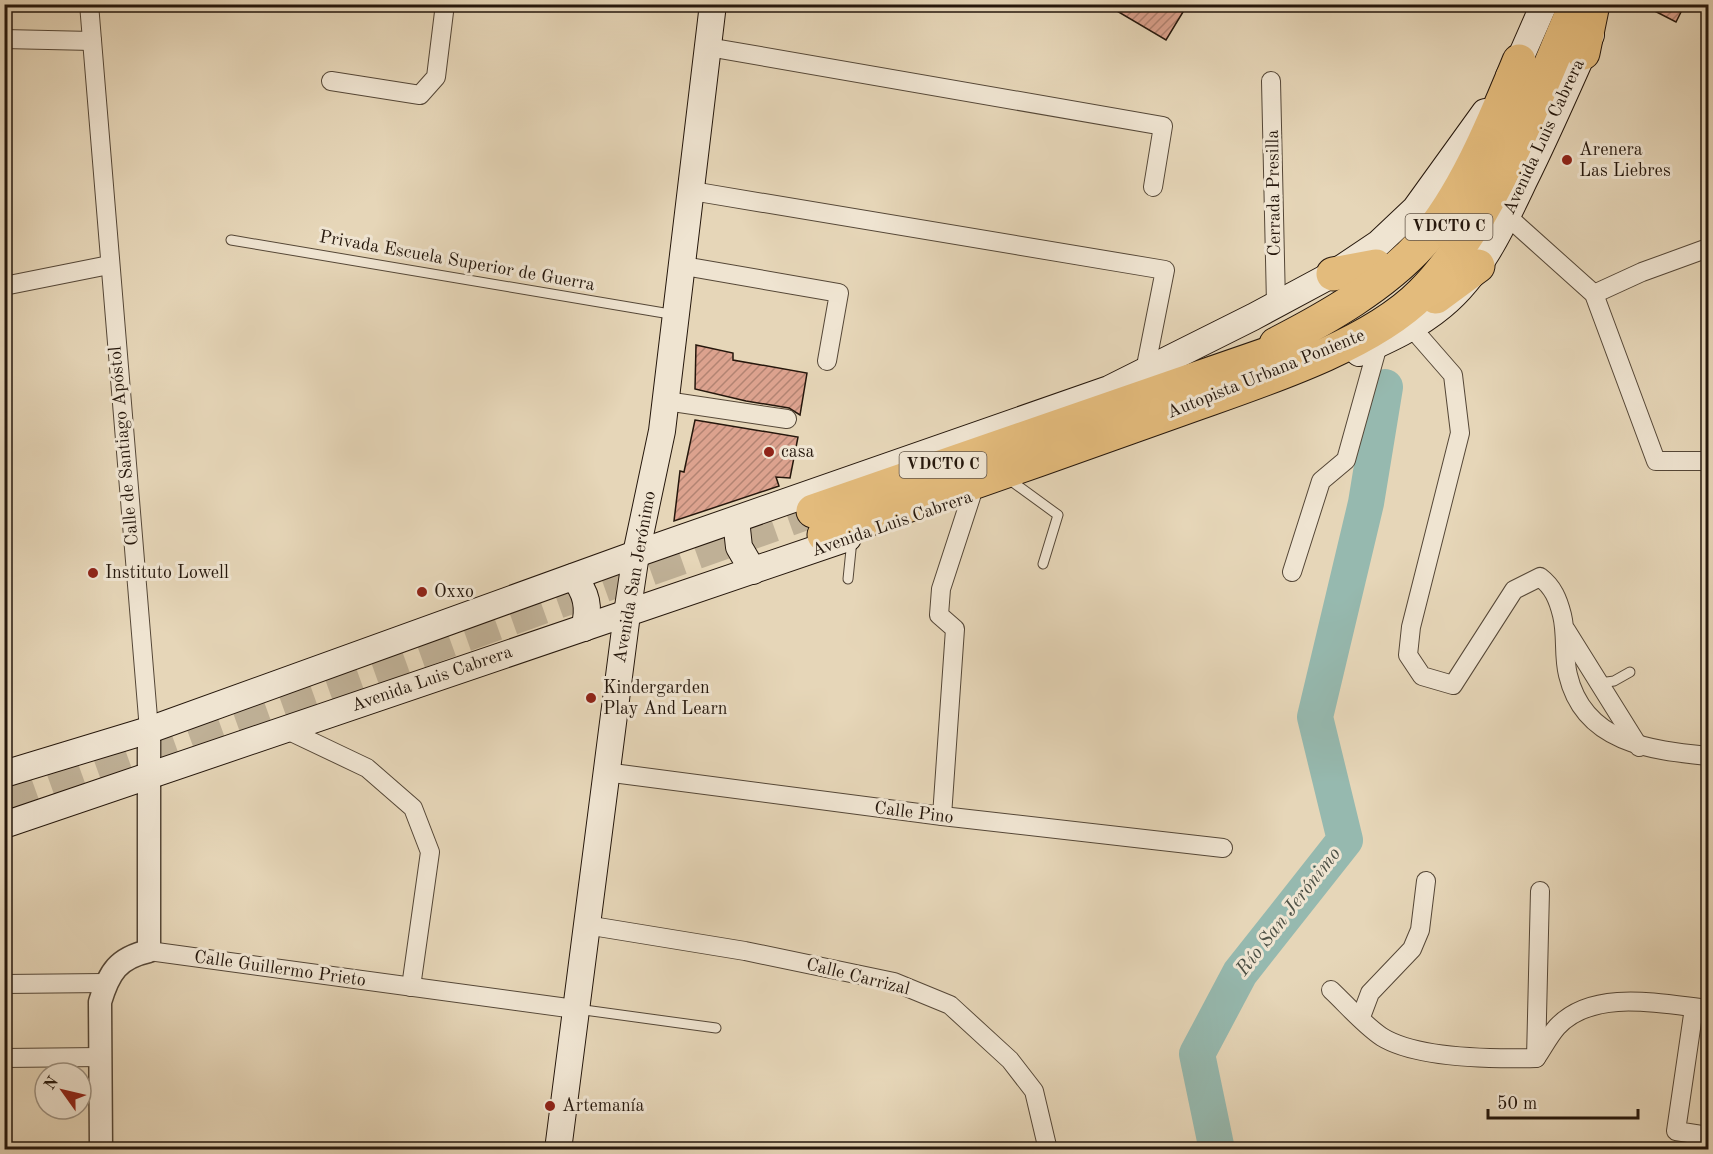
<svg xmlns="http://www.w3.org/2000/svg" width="1713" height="1154" font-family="'Old Standard TT',serif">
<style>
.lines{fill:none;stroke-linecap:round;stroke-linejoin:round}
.river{stroke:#96b9af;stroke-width:36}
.building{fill:url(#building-hatch);stroke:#25170c;stroke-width:1.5}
.motorway-tunnel{stroke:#bfb096;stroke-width:33;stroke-dasharray:33 16;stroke-linecap:butt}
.service-casing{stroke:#554737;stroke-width:11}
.minor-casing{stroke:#554737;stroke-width:20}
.tertiary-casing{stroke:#554737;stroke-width:25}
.secondary-casing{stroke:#25170c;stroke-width:28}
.motorway-casing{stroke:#25170c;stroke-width:35}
.service{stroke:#efe4d1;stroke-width:9}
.minor{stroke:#efe4d1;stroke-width:18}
.tertiary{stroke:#efe4d1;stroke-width:22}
.secondary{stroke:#efe4d1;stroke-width:26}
.motorway{stroke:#e3bb7c;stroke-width:33}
.poi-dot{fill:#8f2418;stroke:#efe4d1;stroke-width:2}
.labels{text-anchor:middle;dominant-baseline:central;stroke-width:6;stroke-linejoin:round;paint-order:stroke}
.shield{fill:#efe4d1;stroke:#625447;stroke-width:1.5}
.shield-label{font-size:16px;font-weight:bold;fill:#25170c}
.street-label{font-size:18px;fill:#25170c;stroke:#efe4d1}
.poi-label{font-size:18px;fill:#25170c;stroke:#efe4d1;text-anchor:start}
.water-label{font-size:20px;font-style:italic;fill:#4d5045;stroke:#efe4d1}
</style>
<defs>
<pattern id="building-hatch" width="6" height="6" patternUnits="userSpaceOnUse" patternTransform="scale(1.5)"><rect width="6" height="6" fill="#dca28e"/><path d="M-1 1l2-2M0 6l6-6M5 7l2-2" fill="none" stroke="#b28372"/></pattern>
</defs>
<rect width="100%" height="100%" fill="#e6d6b8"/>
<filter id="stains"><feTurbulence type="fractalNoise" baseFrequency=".00333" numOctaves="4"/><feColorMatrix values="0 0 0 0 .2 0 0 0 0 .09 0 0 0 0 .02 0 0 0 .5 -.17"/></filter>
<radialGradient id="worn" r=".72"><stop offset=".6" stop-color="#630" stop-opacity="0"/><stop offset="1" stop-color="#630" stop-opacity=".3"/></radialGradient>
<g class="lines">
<path class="river" d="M1217,1150L1197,1054L1240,973L1345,840L1315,717L1366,503L1385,387"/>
</g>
<g class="building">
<path d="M1105,4H1170L1183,12L1166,40Z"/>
<path d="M1641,4H1685L1676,22Z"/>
<path d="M696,345L733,353V360L807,373L800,415L789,408L746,401L695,389Z"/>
<path d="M695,420L798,437L790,478L776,477L779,486L674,521L680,471L684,472Z"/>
</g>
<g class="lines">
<path class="motorway-tunnel" d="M4,800L813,511"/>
<g class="service-casing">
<g id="service">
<path d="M231,240L676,315"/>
<path d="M1014,483L1058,515L1043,564"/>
<path d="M848,579L852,540"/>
<path d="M1600,683L1614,681L1630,672"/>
<path d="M577,1009L716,1028"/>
</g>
</g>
<g class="minor-casing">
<g id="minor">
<path d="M89,4L149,730"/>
<path d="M4,39L92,41"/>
<path d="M708,47L1163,126L1153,187"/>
<path d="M331,81L420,95L436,77L445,4"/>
<path d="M1271,81L1276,304"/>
<path d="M692,191L1165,270L1145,371"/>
<path d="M1507,216L1594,294L1656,461H1708"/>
<path d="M684,266L839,293L827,361"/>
<path d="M4,286L109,265"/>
<path d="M1594,294L1642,272L1708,248"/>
<path d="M1412,328L1453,375L1460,433L1411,627L1408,655L1422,676L1453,685L1514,590L1540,577C1553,587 1558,599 1562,615C1567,635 1563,656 1568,675C1584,743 1650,750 1708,756"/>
<path d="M666,401L787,419"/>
<path d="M1292,572L1321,481L1346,460L1378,345"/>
<path d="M1566,630L1639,747"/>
<path d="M285,729L367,768L413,808L430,852L411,987"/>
<path d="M605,772L942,816L1223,848"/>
<path d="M942,816L955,629L939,615L941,589L971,497"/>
<path d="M586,925L745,951L894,982L950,1005L1010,1060L1034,1091L1048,1150"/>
<path d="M149,951L575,1009"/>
<path d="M4,984L105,983"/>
<path d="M1331,990C1347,1005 1364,1025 1382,1037C1418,1059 1495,1059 1536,1058"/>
<path d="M1694,1008L1676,1131L1708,1136"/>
<path d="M1361,1017L1370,993L1412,949L1420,930L1426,881"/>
<path d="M4,1058L101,1057"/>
<path d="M1536,1058C1543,1048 1549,1036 1557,1027C1593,988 1662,1004 1708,1009"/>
<path d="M1536,1058L1540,891"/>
</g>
</g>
<g class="tertiary-casing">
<path id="tertiary" d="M101,1150L100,1002C109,972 118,958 149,951V730"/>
</g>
<g class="secondary-casing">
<g id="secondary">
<path d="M1509,76L1519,61L1544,4"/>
<path d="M1359,353C1388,340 1417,327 1442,306C1481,274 1503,225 1524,181C1548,133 1569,84 1591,35"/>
<path d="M736,520L739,547L753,571"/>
<path d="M573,577C587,592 590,609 584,628"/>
<path d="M4,774L149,730L636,554L1109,389L1253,317L1333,274L1379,243L1415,209L1485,112"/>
<path d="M4,825L848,538"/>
<path d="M558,1150L627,614L636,554L662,431L713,4"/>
</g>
</g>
<g class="motorway-casing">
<g id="motorway">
<path d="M1583,53L1593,4"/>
<path d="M1333,274L1376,266"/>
<path d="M1436,297L1478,266"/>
<path d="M1276,344C1327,318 1383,286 1422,243C1464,196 1495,119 1519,61"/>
<path d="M813,511L1302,342"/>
<path d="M824,535C941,494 1059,453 1176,411C1250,384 1367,349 1422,293C1490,226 1537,93 1576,4"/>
</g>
</g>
<use href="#service" class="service"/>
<use href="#minor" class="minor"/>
<use href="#tertiary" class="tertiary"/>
<use href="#secondary" class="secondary"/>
<use href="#motorway" class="motorway"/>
</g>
<g class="poi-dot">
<circle cx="1567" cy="160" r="6"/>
<circle cx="769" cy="452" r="6"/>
<circle cx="93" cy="573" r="6"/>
<circle cx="422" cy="592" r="6"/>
<circle cx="591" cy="698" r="6"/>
<circle cx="550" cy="1106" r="6"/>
</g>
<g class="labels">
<g class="shield">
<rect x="1405.5" y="214" width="87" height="26" rx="4.5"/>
<rect x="899.5" y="452" width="87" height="26" rx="4.5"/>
</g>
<g class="shield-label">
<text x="1449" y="227">VDCTO C</text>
<text x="943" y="465">VDCTO C</text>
</g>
<g class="street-label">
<text transform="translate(1544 137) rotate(-65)">Avenida Luis Cabrera</text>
<text transform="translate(1274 193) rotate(-91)">Cerrada Presilla</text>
<text transform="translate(457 261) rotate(10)">Privada Escuela Superior de Guerra</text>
<text transform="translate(1266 374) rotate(-22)">Autopista Urbana Poniente</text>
<text transform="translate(124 446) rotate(-95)">Calle de Santiago Apóstol</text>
<text transform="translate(892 524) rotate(-19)">Avenida Luis Cabrera</text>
<text transform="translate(635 577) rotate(-80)">Avenida San Jerónimo</text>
<text transform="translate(432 679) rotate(-19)">Avenida Luis Cabrera</text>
<text transform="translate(914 813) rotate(7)">Calle Pino</text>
<text transform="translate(280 969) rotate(8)">Calle Guillermo Prieto</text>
<text transform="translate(858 977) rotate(14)">Calle Carrizal</text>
</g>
<g class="poi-label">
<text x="1579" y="150">Arenera<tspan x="1579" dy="21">Las Liebres</tspan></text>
<text x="781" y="452">casa</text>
<text x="105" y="573">Instituto Lowell</text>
<text x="434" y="592">Oxxo</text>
<text x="603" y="688">Kindergarden<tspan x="603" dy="21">Play And Learn</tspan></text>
<text x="562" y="1106">Artemanía</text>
</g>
<g class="water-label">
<text transform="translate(1289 912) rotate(-52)">Río San Jerónimo</text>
</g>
</g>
<rect width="1713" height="1154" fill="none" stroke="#e6d6b8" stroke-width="24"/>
<rect x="6" y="6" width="1701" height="1142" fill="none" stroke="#25170c" stroke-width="3"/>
<rect x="12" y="12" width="1689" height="1130" fill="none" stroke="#25170c" stroke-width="1.5"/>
<g transform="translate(63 1091) rotate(304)"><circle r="28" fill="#efe4d1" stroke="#9e9282" stroke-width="1.5"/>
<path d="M0-4.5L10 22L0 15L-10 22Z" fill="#8f2418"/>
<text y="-9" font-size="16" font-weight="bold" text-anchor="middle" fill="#25170c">N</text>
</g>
<path d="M1488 1109v9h150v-9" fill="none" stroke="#25170c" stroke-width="3"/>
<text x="1497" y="1109" font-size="18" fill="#25170c" stroke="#efe4d1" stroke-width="4.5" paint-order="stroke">50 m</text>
<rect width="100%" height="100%" filter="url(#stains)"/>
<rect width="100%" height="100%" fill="url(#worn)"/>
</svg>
